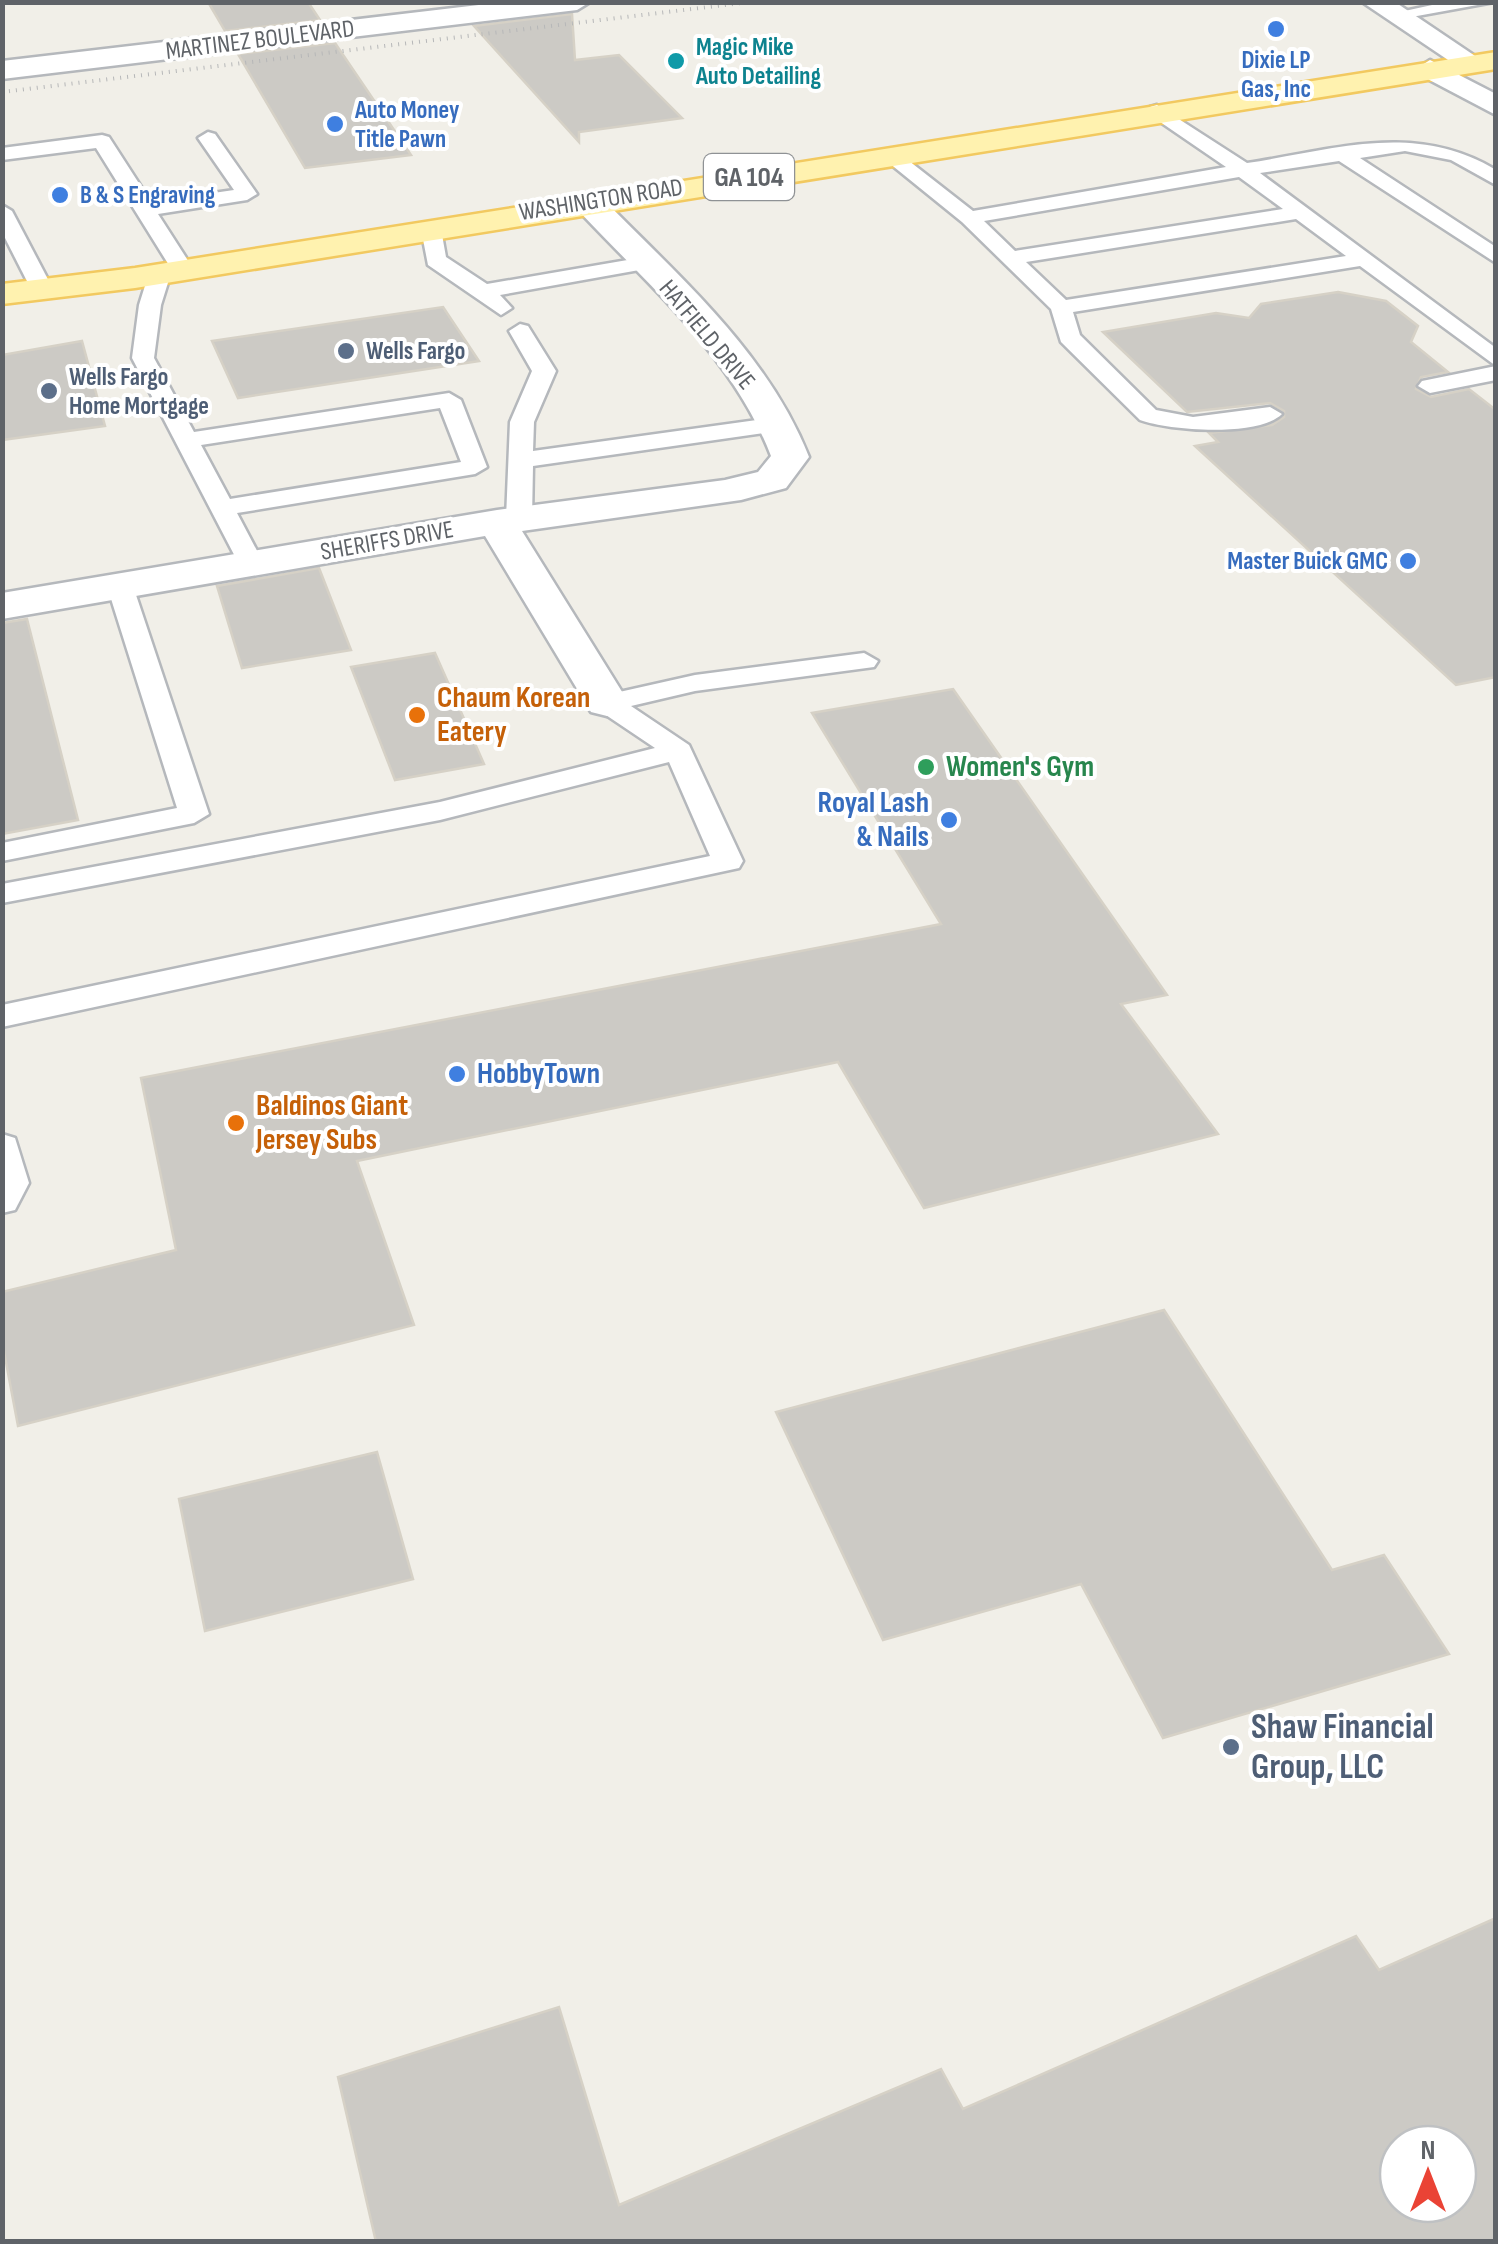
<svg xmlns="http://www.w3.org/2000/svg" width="1498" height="2244" font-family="'Sofia Sans Condensed',sans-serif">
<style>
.building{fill:#cccac5;stroke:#d6d1c6;stroke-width:2.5;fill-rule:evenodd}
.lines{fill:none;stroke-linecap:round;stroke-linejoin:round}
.service-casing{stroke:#b5b8bc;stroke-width:5}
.minor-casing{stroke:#b5b8bc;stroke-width:5}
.primary-casing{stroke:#f2c960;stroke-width:5}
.service{fill:#fff;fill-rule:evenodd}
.minor{fill:#fff;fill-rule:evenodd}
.primary{fill:#fff2af;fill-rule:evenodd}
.rail{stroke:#b6b7b8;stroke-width:4;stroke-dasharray:1 6;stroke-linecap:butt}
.shop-dot{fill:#3f7fe0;stroke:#fff;stroke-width:4}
.culture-dot{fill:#0f9aa8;stroke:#fff;stroke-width:4}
.service-dot{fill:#5c6f8a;stroke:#fff;stroke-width:4}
.food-dot{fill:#e8710a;stroke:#fff;stroke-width:4}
.leisure-dot{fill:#2e9e5b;stroke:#fff;stroke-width:4}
.labels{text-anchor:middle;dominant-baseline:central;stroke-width:8;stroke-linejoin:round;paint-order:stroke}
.far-street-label{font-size:25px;fill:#5f6368;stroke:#fff}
.far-culture-label{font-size:25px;font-weight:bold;fill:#0d838f;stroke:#fff;text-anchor:start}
.far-shop-label{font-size:25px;font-weight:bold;fill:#366cbe;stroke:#fff;text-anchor:start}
.far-service-label{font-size:25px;font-weight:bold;fill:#4e5e75;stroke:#fff;text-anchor:start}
.shield{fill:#fff;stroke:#8f9295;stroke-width:2.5}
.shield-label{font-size:28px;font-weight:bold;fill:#5f6368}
.food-label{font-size:30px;font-weight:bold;fill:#c56008;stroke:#fff;text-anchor:start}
.leisure-label{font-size:30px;font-weight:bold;fill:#27864d;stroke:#fff;text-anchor:start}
.shop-label{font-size:30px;font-weight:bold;fill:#366cbe;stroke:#fff;text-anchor:end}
.near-service-label{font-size:35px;font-weight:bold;fill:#4e5e75;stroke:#fff;text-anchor:start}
</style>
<rect width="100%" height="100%" fill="#f1efe8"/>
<g class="building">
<path d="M208,2H308L320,20L225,31Z"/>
<path d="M572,14L575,60L619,55L682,118L579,132V142L474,26Z"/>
<path d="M335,43L411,155L305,168L238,54Z"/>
<path d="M1338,292L1386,301L1418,326L1411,342L1448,372L1421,377L1416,389L1431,397L1469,389L1496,410V677L1456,685L1195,446L1218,442L1209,433L1272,425L1284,417V411L1270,403L1187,412L1103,332L1216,313L1249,318L1261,304Z"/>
<path d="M443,307L479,361L238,398L212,341Z"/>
<path d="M82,341L105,426L2,440V355Z"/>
<path d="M319,568L351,650L242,668L217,586Z"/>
<path d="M27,619L78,820L2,834V623Z"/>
<path d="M435,653L484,764L395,780L351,667Z"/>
<path d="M953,689L1167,995L1121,1004L1218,1134L924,1208L838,1062L357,1161L414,1325L18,1426L2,1341V1292L176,1250L141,1078L941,924L812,713Z"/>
<path d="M1164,1310L1332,1570L1384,1555L1449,1654L1163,1738L1081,1584L883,1640L776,1412Z"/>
<path d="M377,1452L413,1579L205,1631L179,1499Z"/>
<path d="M1496,1918V2242H376L338,2077L559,2007L619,2205L941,2069L963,2109L1356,1936L1379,1970ZM1398,2144H1458V2204H1398Z"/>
</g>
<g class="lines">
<g class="service-casing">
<g id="service">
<path d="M1446,2H1494L1395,20L1386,15Z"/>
<path d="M1157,105L1247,163C1334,150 1415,121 1496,170V185L1451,160L1405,151L1360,158L1496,247V263L1339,161L1260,173L1496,348V366L1360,266L1073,312L1080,335L1156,410L1193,417L1270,407L1282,414C1259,437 1170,431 1140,420L1061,342L1051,309L962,222L878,154L895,150L973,211L1226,167L1150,115V107ZM1239,177L1283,209L1015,251L984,221ZM1296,219L1346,256L1066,300L1026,262Z"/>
<path d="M208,132L215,134L257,194L247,200L158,214L194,270L183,276L172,270L96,148L2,160V148L102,135L109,137L151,202L234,190L198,138Z"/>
<path d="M2,205L12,211L53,289L50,294H34L31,289L2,232Z"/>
<path d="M431,223L441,229L446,257L487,284L645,257L656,263L645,269L500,295L512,308L501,315L428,265L421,229Z"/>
<path d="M160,267L171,273L161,305L154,358L194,432L449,393L461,400L487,467L475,474L237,513L264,564L260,570H242L132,358L139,305L149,273ZM440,408L461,462L230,499L201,445Z"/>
<path d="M520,324L528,326L556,371L534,422L533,451L778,417L790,424L778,431L533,466L532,519L528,524H510L506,519L510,422L532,371L509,331Z"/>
<path d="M1496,366V380L1430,393L1418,386L1422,381Z"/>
<path d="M120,578L133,586L209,814L194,823L2,861V843L177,808L107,586Z"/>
<path d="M864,653L878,661L874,667L695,691L631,706L689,745L743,861L739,868L2,1027V1005L710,856L669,762L440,820L2,903V884L440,802L655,748L597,709L593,703L597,697L695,675Z"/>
<path d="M2,1134L15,1138L29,1183L15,1210L2,1213Z"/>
</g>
</g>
<g class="minor-casing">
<g id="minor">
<path d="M504,2H590L577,10L2,79V61Z"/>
<path d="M1362,2H1395L1487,64L1483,70H1463Z"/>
<path d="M1430,60L1496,94V115L1420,75L1416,69Z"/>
<path d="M588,192L599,195C677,275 767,351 809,457L786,488L741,500L522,531L629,703L623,712L607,716L591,712L485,536L2,619V593L497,510L725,480L758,472L771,456C733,357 648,285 577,209L572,202Z"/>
</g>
</g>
<g class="primary-casing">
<path id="primary" d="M1496,52V69L135,288L2,304V284L135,268Z"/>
</g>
<use href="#service" class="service"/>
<use href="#minor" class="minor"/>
<use href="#primary" class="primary"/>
<path class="rail" d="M2,92L750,2"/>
</g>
<g class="shop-dot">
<circle cx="1276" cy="29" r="10"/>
<circle cx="335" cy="124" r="10"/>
<circle cx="60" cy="195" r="10"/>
<circle cx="1408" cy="561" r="10"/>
<circle cx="949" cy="820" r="10"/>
<circle cx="457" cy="1074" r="10"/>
</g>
<circle class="culture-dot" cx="676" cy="61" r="10"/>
<g class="service-dot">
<circle cx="346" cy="351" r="10"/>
<circle cx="49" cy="391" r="10"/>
<circle cx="1231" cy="1747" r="10"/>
</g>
<g class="food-dot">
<circle cx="417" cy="715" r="10"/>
<circle cx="236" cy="1123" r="10"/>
</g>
<circle class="leisure-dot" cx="926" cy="767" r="10"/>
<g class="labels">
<g class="far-street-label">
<text transform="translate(260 40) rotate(-7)">MARTINEZ BOULEVARD</text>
<text transform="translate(601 200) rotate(-9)">WASHINGTON ROAD</text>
<text transform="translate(707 335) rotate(50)">HATFIELD DRIVE</text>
<text transform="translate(387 541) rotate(-10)">SHERIFFS DRIVE</text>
</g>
<g class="far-culture-label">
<text x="696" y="47">Magic Mike<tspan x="696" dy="29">Auto Detailing</tspan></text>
</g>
<g class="far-shop-label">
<text x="1276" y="60" text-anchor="middle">Dixie LP<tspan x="1276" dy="29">Gas, Inc</tspan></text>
<text x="355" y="110">Auto Money<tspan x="355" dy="29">Title Pawn</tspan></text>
<text x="80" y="195">B &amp; S Engraving</text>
<text x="1388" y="561" text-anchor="end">Master Buick GMC</text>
</g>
<g class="far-service-label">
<text x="366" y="351">Wells Fargo</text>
<text x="69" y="377">Wells Fargo<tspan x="69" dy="29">Home Mortgage</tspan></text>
</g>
<rect class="shield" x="704" y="154" width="90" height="46" rx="8"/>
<g class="shield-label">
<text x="749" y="177">GA 104</text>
</g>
<g class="food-label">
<text x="437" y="698">Chaum Korean<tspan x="437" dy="34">Eatery</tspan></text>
<text x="256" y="1106">Baldinos Giant<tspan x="256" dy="34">Jersey Subs</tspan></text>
</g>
<g class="leisure-label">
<text x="946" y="767">Women's Gym</text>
</g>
<g class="shop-label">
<text x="929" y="803">Royal Lash<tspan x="929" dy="34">&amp; Nails</tspan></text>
<text x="477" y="1074" text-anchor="start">HobbyTown</text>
</g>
<g class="near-service-label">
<text x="1251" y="1727">Shaw Financial<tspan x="1251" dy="40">Group, LLC</tspan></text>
</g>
</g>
<rect width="1498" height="2244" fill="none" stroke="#5f6368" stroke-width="10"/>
<g transform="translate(1428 2174)"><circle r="48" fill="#ffffff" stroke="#bfc1c3" stroke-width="2.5"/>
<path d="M0-8L18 38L0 25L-18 38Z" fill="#ea4335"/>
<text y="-15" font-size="28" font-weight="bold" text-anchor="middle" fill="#5f6368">N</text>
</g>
</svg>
